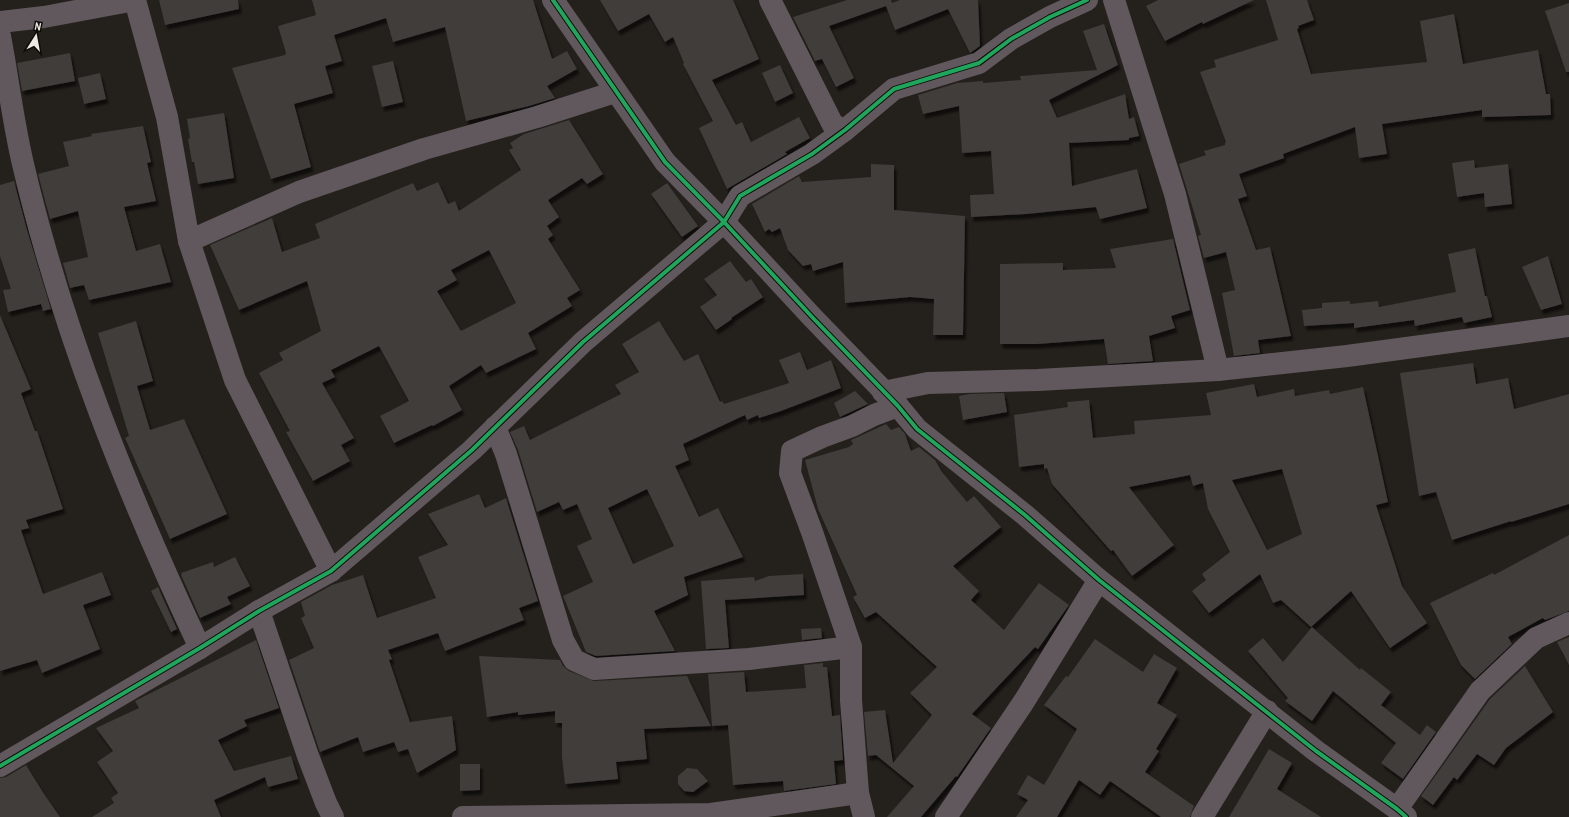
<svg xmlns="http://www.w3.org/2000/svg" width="1569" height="817" font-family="'Archivo Narrow',sans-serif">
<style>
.building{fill:#3f3c3a;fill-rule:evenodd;filter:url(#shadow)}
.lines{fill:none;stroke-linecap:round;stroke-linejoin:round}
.minor{stroke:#61585d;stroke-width:22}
.cycleway-casing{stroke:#0e0c08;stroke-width:6}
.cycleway{stroke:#20a55d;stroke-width:4}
</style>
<defs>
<filter id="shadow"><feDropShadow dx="2.5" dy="4.5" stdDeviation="1" flood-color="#0009"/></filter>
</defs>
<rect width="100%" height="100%" fill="#24211c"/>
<g class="building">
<path d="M159,0H238L239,9L165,25Z"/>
<path d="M312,0H533L552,59L567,51L577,69L547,86L555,98L529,106L466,121L445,27L393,42L386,18L334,35L342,61L325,66L333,93L294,104L311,167L271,179L232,68L285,55L286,53L278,26L316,15Z"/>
<path d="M600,0H733L759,59L712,80L736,125L742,122L751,142L799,117L810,138L785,152L787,154L727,189L699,128L713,121L683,64L684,63L673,37L665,42L649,14L618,31Z"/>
<path d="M847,0H891L892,3L900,0H978L980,46L970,53L948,9L895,30L886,6L829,26L854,78L836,87L822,59L815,61L793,17Z"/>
<path d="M1158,0H1254L1203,24L1202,22L1165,41L1146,6Z"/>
<path d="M1266,0H1307L1314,20L1298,26L1299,28L1297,29L1311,74L1427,62L1420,21L1454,14L1463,64L1538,50L1546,94H1550L1551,115L1482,117V110L1382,124L1387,154L1359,158L1355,127L1283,154L1284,158L1239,174L1247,196L1238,199L1256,250L1270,247L1291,336L1258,340L1260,353L1234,356L1222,293L1235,290L1226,252L1204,258L1198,236L1201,235L1179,164L1206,155L1204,151L1225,145V143L1226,142L1200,72L1216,67L1214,60L1278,40Z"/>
<path d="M1569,3V72H1566L1545,11Z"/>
<path d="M1104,24L1118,65L1049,100L1057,118L1125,94L1129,119L1134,117L1139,136L1129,138V140L1069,143L1072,186L1137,169L1147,208L1100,219L1096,207L1026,214L971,217L970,195L994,194L991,151L962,153L959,106L923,114L918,95L957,83L983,81V83L1021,80L1020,76L1097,70L1083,31Z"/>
<path d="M70,53L75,81L22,91L17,63Z"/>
<path d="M393,61L403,102L382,107L372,66Z"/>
<path d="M780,65L793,93L775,102L762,73Z"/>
<path d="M100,73L106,99L84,104L78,78Z"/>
<path d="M224,113L234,178L198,184L194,162H192L188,139L190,138L187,119Z"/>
<path d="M569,120L603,174L587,184L582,178L548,200L559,217L547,226L553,235L548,239L580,290L567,298L572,306L528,333L536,349L486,373L481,365L449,386L462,410L433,426L432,425L394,443L380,416L409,401L379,346L331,370L335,377L322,383L354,438L341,445L350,461L313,481L286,432L290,431L259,373L283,360L279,353L321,331L307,281L239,310L210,245L272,218L282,252L320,238L315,224L413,183L417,191L438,182L448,204L455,201L459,211L521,170L509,150L513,148L510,143L524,134ZM489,250L516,303L461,331L437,291L457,280L451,270Z"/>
<path d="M143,126L151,162L147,163L156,201L124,207L136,251L160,244L171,282L89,300L84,285L70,288L63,263L88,257L78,211L50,219L38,174L69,166L63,142L92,136L91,134Z"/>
<path d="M1474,160L1475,168L1508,164L1512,204L1485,207L1484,193L1457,197L1452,163Z"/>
<path d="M871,164L894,165V210L965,216L963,335H933L934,299L910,297L845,303L843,262L813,271L811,264L803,266L788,250L780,228L772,232L769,229L765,232L752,204L799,176L802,182L871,177Z"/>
<path d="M14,181L27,230L51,309L43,311L41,304L8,312L3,290L11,289L0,256V185Z"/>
<path d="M667,183L698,226L682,237L651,194Z"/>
<path d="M1173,239L1190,310L1171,316L1175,328L1149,336L1153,361L1108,364L1104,339L1037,344H1000V264L1063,263V270L1116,268L1110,249Z"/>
<path d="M1475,248L1485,296H1487L1492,317L1464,323L1462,317L1415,326L1414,320L1354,328V323L1304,326L1302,310L1322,308V303L1350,301V304L1378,301L1379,307L1456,292L1448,254Z"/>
<path d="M1548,256L1562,304L1541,310L1522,267Z"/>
<path d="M730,261L746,282L751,279L763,297L731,318L732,319L716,330L700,307L717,295L704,279Z"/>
<path d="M0,315L31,389L21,393L35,431H37L63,509L26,520L29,528L21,530L43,594L102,572L111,595L83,605L100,649L42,673L37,660L0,671Z"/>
<path d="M136,321L153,381L137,386L150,430L184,419L227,514L170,539L125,438L129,436L98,333Z"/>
<path d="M659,321L684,361L698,354L720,402L722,401L724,404L789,383L779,360L800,352L807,370L831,360L841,388L781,411L759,418L758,415L747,420L745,415L683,444L689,460L675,466L699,517L718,508L743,557L684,577L688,595L654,611L675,651L596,656L586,652L563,596L593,582L577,546L592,539L577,504L563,510L559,502L537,512L518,450L510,432L524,426L530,440L621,394L615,385L639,372L622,344ZM647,489L674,546L633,564L608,508Z"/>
<path d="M1473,363L1476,384L1508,378L1514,409L1569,394V504L1511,522V521L1452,540L1436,492L1419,496L1400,373Z"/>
<path d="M1254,384L1257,397L1294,389L1295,396L1329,390L1330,394L1363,387L1388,502L1376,505L1402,586L1427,623L1390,648L1351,591L1311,627L1281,600L1273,603L1260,574L1209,613L1192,591L1206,580L1202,574L1230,552L1208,509L1203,483L1193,486L1190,475L1129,487L1174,545L1132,576L1113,550L1111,551L1052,484L1047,468L1044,469V464L1019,467L1014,415L1068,407L1067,402L1089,400L1093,438L1135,434L1134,421L1211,415L1206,393ZM1282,469L1302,534L1267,550L1232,480Z"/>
<path d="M855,391L868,404L840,417L834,403Z"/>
<path d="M1004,393L1007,412L963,420L959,396L969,394Z"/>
<path d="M886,424L891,430L899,427L905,434L911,451L919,447L935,460L942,472L967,502L974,496L1001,527L953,566L979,591L971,600L1004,630L1039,583L1069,605L1038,649L1035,647L972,714L991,728L957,777L956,776L921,817H887L914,786L876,755L868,756L864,712L885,710L893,763L932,715L910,693L937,667L876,612L865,618L853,597L857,595L818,509L805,460L849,447L853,444L851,440Z"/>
<path d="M479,494L485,508L506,498L538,601L519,608L524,620L445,651L438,633L388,650L392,659L389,660L410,722L452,716L456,750L417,773L408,749L398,752L394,742L363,752L358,737L320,752L289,660L314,648L301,618L305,616L301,602L332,585L363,575L377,618L436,598L418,557L448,545L428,514Z"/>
<path d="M1569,535V611L1545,620L1543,618L1508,637L1512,644L1475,679L1461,665L1430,603L1493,573L1494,575Z"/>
<path d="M235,557L250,586L227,597L231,604L200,618L181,575H182L181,573L213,562L214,567Z"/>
<path d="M803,574L804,595L725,600L729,648L706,649L701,581L754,577L755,581L769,576Z"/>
<path d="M158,587L177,629L171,632L151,591Z"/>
<path d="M1312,627L1360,670L1361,668L1391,692L1381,705L1420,735L1427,725L1436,732L1403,779L1381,763L1396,743L1333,691L1312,721L1285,701L1288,698L1248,651L1263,638L1283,662Z"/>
<path d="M821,628L822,638L802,640L801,629Z"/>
<path d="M1569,637V665L1557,642Z"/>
<path d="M1095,639L1143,672L1154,654L1177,668L1157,703L1177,715L1156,749L1159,751L1145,772L1194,806L1190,817H1161L1110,781L1100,795L1079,780L1057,817H1016L1028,800L1017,794L1028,775L1044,785L1077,729L1044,705L1066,676L1068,677Z"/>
<path d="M256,640L279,708L244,720L247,726L218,740L234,771L291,756L298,779L268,787L265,777L214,800L221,817H92L114,803L111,798L118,793L97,762L113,751L96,728L139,708L135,701Z"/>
<path d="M479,656L560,660L563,666L569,671L594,681L687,676L711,726L644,729L647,759L616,762L618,779L565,784L562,757V723H555V711L518,715V712L487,717Z"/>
<path d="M823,663V667H827L832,716L840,715L843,760L834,761L836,784L784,791L783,781L733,785L728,725L712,726L708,674L744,672L746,692L806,688L804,665Z"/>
<path d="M1525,666L1553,712L1506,748L1494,765L1477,754L1457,780L1454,777L1433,805L1421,796L1490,699Z"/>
<path d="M1269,749L1292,763L1277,789L1321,817H1229Z"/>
<path d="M460,764H480V790L460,791Z"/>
<path d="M26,765L44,794L60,817H0V778L6,777Z"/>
<path d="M687,768L697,769L708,781L693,792L684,791L678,784V776Z"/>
</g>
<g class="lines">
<g class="minor">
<path d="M135,0L167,117L189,241L235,380L331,571"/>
<path d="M553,0L665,162L724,222L813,318L898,406L917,429L1025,515L1099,580L1316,751L1397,809L1406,817"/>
<path d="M770,0L833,125L845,130"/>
<path d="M1114,0L1175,194L1218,370"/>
<path d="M0,22L44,17L135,0"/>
<path d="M0,36C8,78 13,122 23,164C62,331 127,492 200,648"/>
<path d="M189,241L299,192L424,149L537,117L615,92"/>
<path d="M883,392L928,383L1038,380L1218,370L1347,356L1569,326"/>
<path d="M495,427L506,454L563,640L574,660L594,669L749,659L851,647"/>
<path d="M259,611L308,756L326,803L333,817"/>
<path d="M0,766L200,648L259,611L331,571L472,450L583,342L724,222L740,196L812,154L845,130L894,89L979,63L1011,39L1050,17L1087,0"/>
<path d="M1397,809L1480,691L1536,638L1569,623"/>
<path d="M463,817L711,814L858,793"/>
<path d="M864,817L858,793L851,700V647L812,532L790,473L792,451L822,437L852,426L874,415L898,406"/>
<path d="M946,817L1023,703L1099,580"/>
<path d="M1202,817L1267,711"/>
</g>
<g class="cycleway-casing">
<g id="cycleway">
<path d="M553,0L665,162L724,222L813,318L898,406L917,429L1025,515L1099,580L1316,751L1397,809L1406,817"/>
<path d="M0,766L200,648L259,611L331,571L472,450L583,342L724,222L740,196L812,154L845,130L894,89L979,63L1011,39L1050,17L1087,0"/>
</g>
</g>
<use href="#cycleway" class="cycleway"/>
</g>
<g transform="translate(36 36) rotate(11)" stroke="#0e0c08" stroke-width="3" paint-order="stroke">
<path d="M0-3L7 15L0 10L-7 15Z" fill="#edeae4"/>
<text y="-6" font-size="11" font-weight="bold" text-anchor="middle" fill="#edeae4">N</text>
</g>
</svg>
